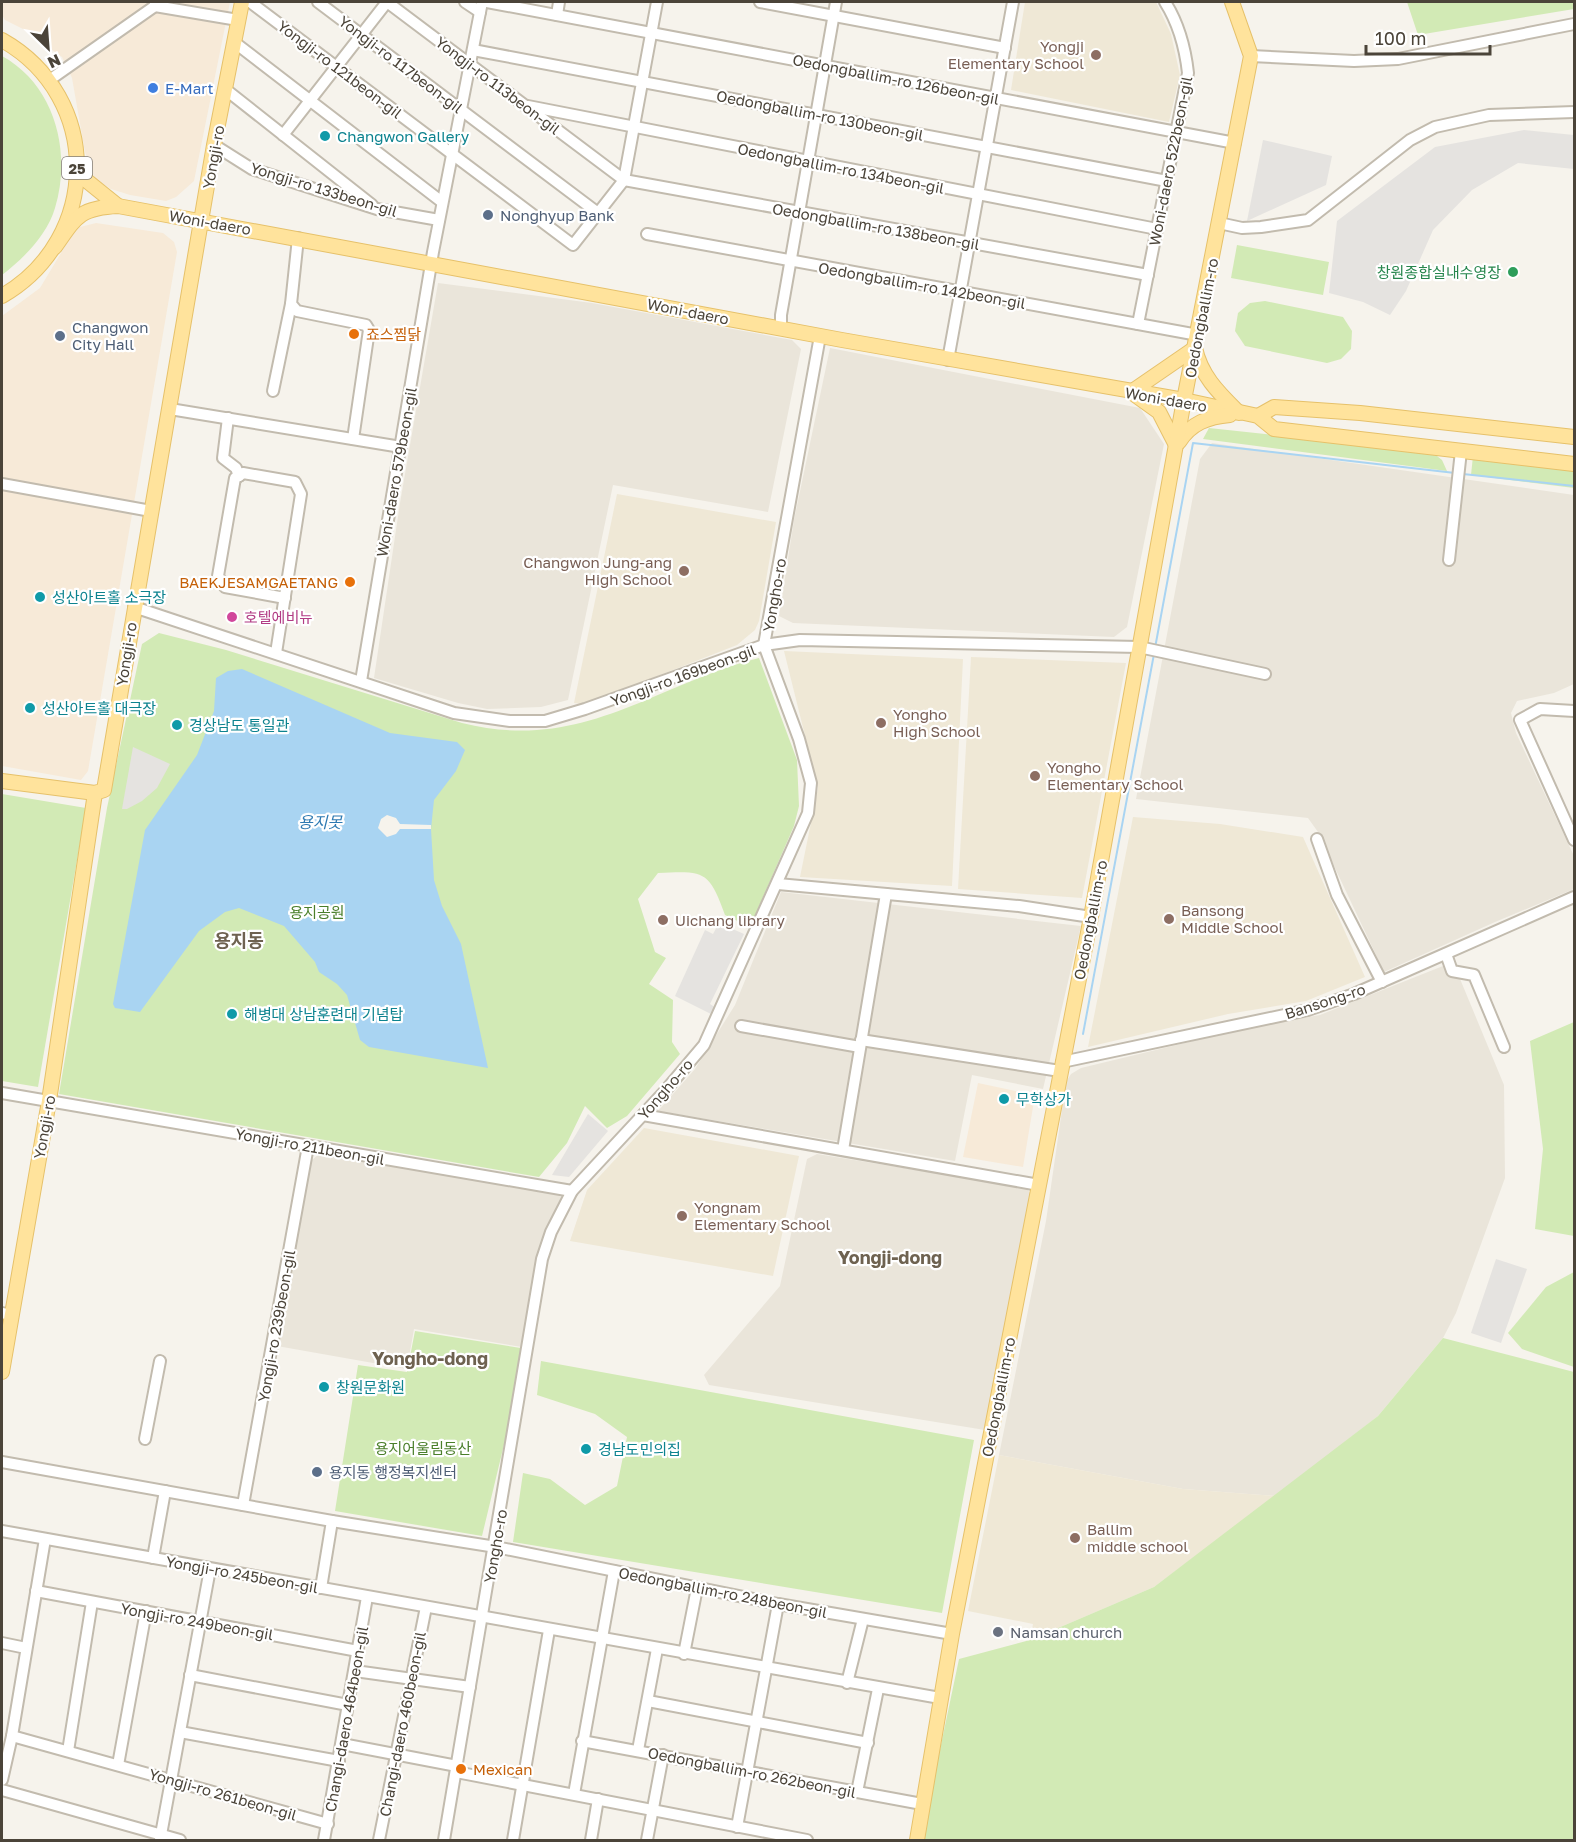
<svg xmlns="http://www.w3.org/2000/svg" width="1576" height="1842" font-family="'Golos Text','Noto Sans KR',sans-serif">
<style>
.residential{fill:#eae5da}
.commercial{fill:#f7ead8}
.education{fill:#efe8d6}
.green{fill:#d2eab5}
.parking{fill:#e5e3e0}
.water{fill:#a9d4f2}
.pier{fill:#f6f3ec}
.lines{fill:none;stroke-linecap:round;stroke-linejoin:round}
.stream{stroke:#a9d4f2;stroke-width:2}
.minor-casing{stroke:#c2bbae;stroke-width:14}
.major-casing{stroke:#e6c16a;stroke-width:16}
.minor{stroke:#fff;stroke-width:10}
.major{stroke:#ffe39c;stroke-width:14}
.education-dot{fill:#8d6e63;stroke:#fff;stroke-width:2}
.shop-dot{fill:#3f7fe0;stroke:#fff;stroke-width:2}
.culture-dot{fill:#0f9aa8;stroke:#fff;stroke-width:2}
.service-dot{fill:#5c6f8a;stroke:#fff;stroke-width:2}
.leisure-dot{fill:#2e9e5b;stroke:#fff;stroke-width:2}
.food-dot{fill:#e8710a;stroke:#fff;stroke-width:2}
.hotel-dot{fill:#d1479c;stroke:#fff;stroke-width:2}
.worship-dot{fill:#6b7280;stroke:#fff;stroke-width:2}
.labels{text-anchor:middle;dominant-baseline:central;stroke-width:4.5;stroke-linejoin:round;paint-order:stroke}
.shield{fill:#fff;stroke:#817c74;stroke-width:1.5}
.shield-label{font-size:14px;font-weight:bold;fill:#4b4439}
.education-label{font-size:15px;fill:#785e54;stroke:#fff;text-anchor:start}
.street-label{font-size:15px;fill:#4b4439;stroke:#fff}
.shop-label{font-size:15px;fill:#366cbe;stroke:#fff;text-anchor:start}
.culture-label{font-size:15px;fill:#0d838f;stroke:#fff;text-anchor:start}
.service-label{font-size:15px;fill:#4e5e75;stroke:#fff;text-anchor:start}
.leisure-label{font-size:15px;fill:#27864d;stroke:#fff;text-anchor:end}
.food-label{font-size:15px;fill:#c56008;stroke:#fff;text-anchor:start}
.hotel-label{font-size:15px;fill:#b23c85;stroke:#fff;text-anchor:start}
.park-label{font-size:15px;fill:#4a7f2a;stroke:#fff}
.worship-label{font-size:15px;fill:#5b616d;stroke:#fff;text-anchor:start}
.water-label{font-size:16px;font-style:italic;fill:#2e7ab2;stroke:#fff}
.quarter-label{font-size:18px;font-weight:bold;fill:#6e6250;stroke:#fff}
</style>
<rect width="100%" height="100%" fill="#f6f3ec"/>
<g class="residential">
<path d="M438,283L592,303L792,340L801,349L768,512L613,485L568,700L541,707L487,709L458,703L374,678L400,503Z"/>
<path d="M830,348L1140,408L1164,444L1127,627L1114,637L793,623L779,616L794,520Z"/>
<path d="M1212,443L1574,495V684L1554,693L1517,701L1511,713L1516,733L1574,856V889L1495,922L1384,972L1318,832L1308,818L1136,799L1200,459Z"/>
<path d="M781,892L1081,926L1043,1089L972,1075L955,1161L658,1111L695,1069L735,1005Z"/>
<path d="M1453,962L1504,1085L1505,1178L1456,1313L1443,1338L1378,1416L1276,1496L1183,1489L999,1455L1046,1221L1066,1082L1071,1074L1081,1068L1247,1028L1320,1015Z"/>
<path d="M320,1153L559,1192L561,1198L545,1232L536,1258L522,1347L414,1329L407,1369L277,1346L310,1162Z"/>
<path d="M817,1154L1027,1188L1031,1195L985,1430L709,1385L704,1375L780,1286L807,1159Z"/>
</g>
<g class="commercial">
<path d="M2,2H230L194,181L176,197L166,201L130,195L111,189L95,179L85,152L72,78L62,57L25,30L5,20L2,15Z"/>
<path d="M96,223L163,233L174,242L177,252L88,771L81,780L2,766V316L40,288L76,228Z"/>
<path d="M978,1083L1035,1095L1023,1167L963,1157Z"/>
</g>
<g class="education">
<path d="M1025,2H1156L1171,34L1180,75L1169,122L1011,90Z"/>
<path d="M617,494L776,522L759,621L755,630L737,645L604,697L581,704L574,703Z"/>
<path d="M784,651L963,659L952,886L800,877L818,788Z"/>
<path d="M971,657L1126,663L1082,898L958,889Z"/>
<path d="M1133,817L1220,824L1303,837L1365,977L1306,1001L1228,1014L1088,1047Z"/>
<path d="M644,1128L799,1156L773,1276L570,1241L587,1190Z"/>
<path d="M999,1455L1183,1489L1276,1496L1154,1587L1030,1640L1033,1624L968,1611Z"/>
</g>
<g class="green">
<path d="M1407,2H1574V9L1418,35Z"/>
<path d="M2,56C55,85 72,152 55,208C47,235 24,258 2,275Z"/>
<path d="M1237,245L1329,262L1323,295L1231,278Z"/>
<path d="M1265,301L1343,317L1352,331L1351,349L1341,359L1327,363L1245,346L1235,331L1238,313L1250,303Z"/>
<path d="M1209,428L1432,452L1442,460L1447,471L1203,439Z"/>
<path d="M1473,456L1574,466V488L1471,475Z"/>
<path d="M159,633L226,650L462,723C582,753 651,686 759,658L797,760L799,806L794,826L750,927L725,915C709,870 704,871 658,873L638,899L655,952L666,958L649,984L673,1000L672,1042L680,1054L627,1116L607,1128L585,1106L567,1143L539,1177L59,1094L107,808L142,644Z"/>
<path d="M2,794L86,808L38,1087L2,1081Z"/>
<path d="M1574,1022V1236L1535,1229L1543,1149L1530,1041Z"/>
<path d="M1574,1272V1367L1522,1349L1508,1333L1546,1287Z"/>
<path d="M415,1331L527,1349L482,1536L335,1511L358,1365L407,1372Z"/>
<path d="M1443,1338L1574,1372V1840H921L959,1659L1030,1640L1154,1587L1378,1416Z"/>
<path d="M541,1361L974,1440L942,1613L513,1542L523,1473L550,1479L585,1505L617,1486L627,1437L595,1414L537,1395Z"/>
</g>
<g class="parking">
<path d="M1524,130L1574,135V169L1518,163L1472,190L1433,230L1406,291L1390,315L1363,302L1329,293L1337,221L1435,147Z"/>
<path d="M1263,140L1332,156L1326,185L1247,221Z"/>
<path d="M133,747L170,764L157,788L142,801L127,809H122Z"/>
<path d="M719,923L744,934L710,1004L716,1008L713,1015L675,996L705,930L713,934Z"/>
<path d="M588,1114L608,1131L569,1177L552,1175Z"/>
<path d="M1496,1259L1527,1269L1501,1343L1471,1333Z"/>
</g>
<path class="water" d="M242,669L390,733L457,742L465,750L456,771L434,800L431,829L434,880L442,906L461,944L488,1068L369,1047L360,1040L347,995L337,984L319,972L315,962L284,926L239,908L225,912L199,931L140,1012L115,1008L113,1004L145,830L197,755L214,711L216,678L228,671Z"/>
<path class="pier" d="M387,815L396,818L400,824L431,825V829H400L396,834L387,837L378,828L381,819Z"/>
<g class="lines">
<g class="stream">
<path d="M1463,474L1574,486"/>
<path d="M1155,648L1193,443L1455,473"/>
<path d="M1083,1034L1154,654"/>
</g>
<g class="minor-casing">
<g id="minor">
<path d="M250,2L573,245L624,180L657,2"/>
<path d="M318,2L598,213"/>
<path d="M465,2L480,12"/>
<path d="M487,2L1235,143"/>
<path d="M760,2L1005,48"/>
<path d="M155,6L238,20"/>
<path d="M557,15L559,2"/>
<path d="M234,42L442,202"/>
<path d="M473,50L1167,181"/>
<path d="M1251,56L1354,61L1398,59L1574,24"/>
<path d="M48,81L155,6V2"/>
<path d="M225,89L372,205"/>
<path d="M528,106L1157,229"/>
<path d="M283,135L387,2L624,180L1148,275"/>
<path d="M214,145L252,169L377,209L439,220"/>
<path d="M1219,223L1242,228L1261,227L1308,220L1410,140L1435,127L1489,115L1574,112"/>
<path d="M647,234L1198,335"/>
<path d="M298,238L291,304L297,311L366,325L369,330L353,439"/>
<path d="M1138,324L1188,73C1185,46 1179,24 1165,2"/>
<path d="M781,329V315L836,2"/>
<path d="M948,360L1013,2"/>
<path d="M273,391L291,304"/>
<path d="M170,409L401,447"/>
<path d="M228,418L223,458L236,468L239,476"/>
<path d="M239,476L243,473L295,482L301,494L276,653"/>
<path d="M239,476L235,478L218,576L225,587L285,598"/>
<path d="M2,484L151,511"/>
<path d="M1449,560L1461,451"/>
<path d="M134,607L454,713L510,721H545L585,709L764,645L800,640L1139,647L1265,674"/>
<path d="M361,681L433,252L482,2"/>
<path d="M1574,711L1540,709L1520,720L1574,840"/>
<path d="M1317,839L1337,895L1382,982"/>
<path d="M778,884L1019,906L1091,917"/>
<path d="M1446,954L1452,971L1474,975L1504,1047"/>
<path d="M741,1026L860,1047"/>
<path d="M861,1040L1060,1071"/>
<path d="M1062,1062L1308,1010L1354,994L1574,897"/>
<path d="M2,1093L572,1191"/>
<path d="M643,1115L1039,1185"/>
<path d="M843,1150L886,894"/>
<path d="M2,1313L11,1315"/>
<path d="M145,1439L160,1361"/>
<path d="M2,1462L332,1521L496,1547L778,1604L952,1634"/>
<path d="M243,1505L308,1146"/>
<path d="M2,1531L940,1698"/>
<path d="M153,1558L165,1491"/>
<path d="M321,1588L332,1521"/>
<path d="M36,1591L358,1651"/>
<path d="M2,1643L26,1648"/>
<path d="M684,1654L697,1588"/>
<path d="M355,1671L470,1687"/>
<path d="M190,1675L348,1705"/>
<path d="M847,1683L863,1619"/>
<path d="M648,1701L868,1743"/>
<path d="M180,1732L339,1761"/>
<path d="M12,1736L328,1824"/>
<path d="M582,1741L922,1804"/>
<path d="M342,1744L457,1766"/>
<path d="M638,1750L657,1649"/>
<path d="M68,1751L92,1602"/>
<path d="M118,1765L146,1611"/>
<path d="M456,1772L807,1840"/>
<path d="M2,1780L12,1736L45,1539"/>
<path d="M2,1790L180,1840"/>
<path d="M857,1792L878,1689"/>
<path d="M574,1794L614,1571"/>
<path d="M737,1827L778,1604"/>
<path d="M160,1840L210,1569"/>
<path d="M324,1840L367,1597"/>
<path d="M379,1840L426,1607"/>
<path d="M444,1840L542,1259L551,1232L572,1191L665,1091L704,1045L808,813L811,783L799,739L764,645L820,336"/>
<path d="M513,1840L549,1630"/>
<path d="M591,1840L598,1799"/>
<path d="M647,1840L663,1755"/>
</g>
</g>
<g class="major-casing">
<g id="major">
<path d="M2,40C103,97 101,239 2,296"/>
<path d="M78,165L87,181L118,206"/>
<path d="M55,247C76,217 79,208 118,206L842,340L1184,400L1258,416L1274,429L1574,464"/>
<path d="M1258,416L1274,407L1360,413L1574,437"/>
<path d="M1179,442C1191,423 1208,417 1230,415"/>
<path d="M1176,445L1159,412L1131,392L1195,348C1201,376 1219,393 1239,413"/>
<path d="M2,781L95,793"/>
<path d="M2,1372L49,1101L95,793L104,790L214,145L242,2"/>
<path d="M917,1840L952,1634L1091,917L1184,400L1251,56L1232,2"/>
</g>
</g>
<use href="#minor" class="minor"/>
<use href="#major" class="major"/>
</g>
<g class="education-dot">
<circle cx="1096" cy="55" r="6"/>
<circle cx="684" cy="571" r="6"/>
<circle cx="881" cy="723" r="6"/>
<circle cx="1035" cy="776" r="6"/>
<circle cx="1169" cy="919" r="6"/>
<circle cx="663" cy="920" r="6"/>
<circle cx="682" cy="1216" r="6"/>
<circle cx="1075" cy="1538" r="6"/>
</g>
<circle class="shop-dot" cx="153" cy="88" r="6"/>
<g class="culture-dot">
<circle cx="325" cy="136" r="6"/>
<circle cx="40" cy="597" r="6"/>
<circle cx="30" cy="708" r="6"/>
<circle cx="177" cy="725" r="6"/>
<circle cx="232" cy="1014" r="6"/>
<circle cx="1004" cy="1099" r="6"/>
<circle cx="324" cy="1387" r="6"/>
<circle cx="586" cy="1449" r="6"/>
</g>
<g class="service-dot">
<circle cx="488" cy="215" r="6"/>
<circle cx="60" cy="336" r="6"/>
<circle cx="317" cy="1472" r="6"/>
</g>
<circle class="leisure-dot" cx="1513" cy="272" r="6"/>
<g class="food-dot">
<circle cx="354" cy="334" r="6"/>
<circle cx="350" cy="582" r="6"/>
<circle cx="461" cy="1769" r="6"/>
</g>
<circle class="hotel-dot" cx="232" cy="617" r="6"/>
<circle class="worship-dot" cx="998" cy="1632" r="6"/>
<g class="labels">
<rect class="shield" x="62" y="157" width="30" height="22" rx="4.5"/>
<g class="shield-label">
<text x="77" y="168">25</text>
</g>
<g class="education-label">
<text x="1084" y="46" text-anchor="end">Yongji<tspan x="1084" dy="17">Elementary School</tspan></text>
<text x="672" y="562" text-anchor="end">Changwon Jung-ang<tspan x="672" dy="17">High School</tspan></text>
<text x="893" y="714">Yongho<tspan x="893" dy="17">High School</tspan></text>
<text x="1047" y="767">Yongho<tspan x="1047" dy="17">Elementary School</tspan></text>
<text x="1181" y="910">Bansong<tspan x="1181" dy="17">Middle School</tspan></text>
<text x="675" y="920">Uichang library</text>
<text x="694" y="1207">Yongnam<tspan x="694" dy="17">Elementary School</tspan></text>
<text x="1087" y="1529">Ballim<tspan x="1087" dy="17">middle school</tspan></text>
</g>
<g class="street-label">
<text transform="translate(401 64) rotate(37)">Yongji-ro 117beon-gil</text>
<text transform="translate(340 69) rotate(37)">Yongji-ro 121beon-gil</text>
<text transform="translate(896 79) rotate(11)">Oedongballim-ro 126beon-gil</text>
<text transform="translate(498 85) rotate(37)">Yongji-ro 113beon-gil</text>
<text transform="translate(820 115) rotate(11)">Oedongballim-ro 130beon-gil</text>
<text transform="translate(213 157) rotate(-80)">Yongji-ro</text>
<text transform="translate(1170 161) rotate(-79)">Woni-daero 522beon-gil</text>
<text transform="translate(841 168) rotate(11)">Oedongballim-ro 134beon-gil</text>
<text transform="translate(324 189) rotate(17)">Yongji-ro 133beon-gil</text>
<text transform="translate(210 222) rotate(10)">Woni-daero</text>
<text transform="translate(876 226) rotate(10)">Oedongballim-ro 138beon-gil</text>
<text transform="translate(922 285) rotate(10)">Oedongballim-ro 142beon-gil</text>
<text transform="translate(688 311) rotate(11)">Woni-daero</text>
<text transform="translate(1201 318) rotate(-79)">Oedongballim-ro</text>
<text transform="translate(1166 399) rotate(10)">Woni-daero</text>
<text transform="translate(396 472) rotate(-80)">Woni-daero 579beon-gil</text>
<text transform="translate(774 595) rotate(-80)">Yongho-ro</text>
<text transform="translate(126 654) rotate(-81)">Yongji-ro</text>
<text transform="translate(683 675) rotate(-20)">Yongji-ro 169beon-gil</text>
<text transform="translate(1090 920) rotate(-79)">Oedongballim-ro</text>
<text transform="translate(1325 1001) rotate(-18)">Bansong-ro</text>
<text transform="translate(665 1089) rotate(-49)">Yongho-ro</text>
<text transform="translate(44 1127) rotate(-80)">Yongji-ro</text>
<text transform="translate(310 1146) rotate(10)">Yongji-ro 211beon-gil</text>
<text transform="translate(276 1326) rotate(-80)">Yongji-ro 239beon-gil</text>
<text transform="translate(998 1397) rotate(-79)">Oedongballim-ro</text>
<text transform="translate(495 1546) rotate(-80)">Yongho-ro</text>
<text transform="translate(242 1574) rotate(10)">Yongji-ro 245beon-gil</text>
<text transform="translate(723 1592) rotate(11)">Oedongballim-ro 248beon-gil</text>
<text transform="translate(197 1621) rotate(10)">Yongji-ro 249beon-gil</text>
<text transform="translate(346 1719) rotate(-80)">Changi-daero 464beon-gil</text>
<text transform="translate(402 1724) rotate(-79)">Changi-daero 460beon-gil</text>
<text transform="translate(752 1772) rotate(11)">Oedongballim-ro 262beon-gil</text>
<text transform="translate(223 1794) rotate(16)">Yongji-ro 261beon-gil</text>
</g>
<g class="shop-label">
<text x="165" y="88">E-Mart</text>
</g>
<g class="culture-label">
<text x="337" y="136">Changwon Gallery</text>
<text x="52" y="597">성산아트홀 소극장</text>
<text x="42" y="708">성산아트홀 대극장</text>
<text x="189" y="725">경상남도 통일관</text>
<text x="244" y="1014">해병대 상남훈련대 기념탑</text>
<text x="1016" y="1099">무학상가</text>
<text x="336" y="1387">창원문화원</text>
<text x="598" y="1449">경남도민의집</text>
</g>
<g class="service-label">
<text x="500" y="215">Nonghyup Bank</text>
<text x="72" y="327">Changwon<tspan x="72" dy="17">City Hall</tspan></text>
<text x="329" y="1472">용지동 행정복지센터</text>
</g>
<g class="leisure-label">
<text x="1501" y="272">창원종합실내수영장</text>
</g>
<g class="food-label">
<text x="366" y="334">죠스찜닭</text>
<text x="338" y="582" text-anchor="end">BAEKJESAMGAETANG</text>
<text x="473" y="1769">Mexican</text>
</g>
<g class="hotel-label">
<text x="244" y="617">호텔에비뉴</text>
</g>
<g class="park-label">
<text x="317" y="912">용지공원</text>
<text x="423" y="1448">용지어울림동산</text>
</g>
<g class="worship-label">
<text x="1010" y="1632">Namsan church</text>
</g>
<g class="water-label">
<text x="320" y="822">용지못</text>
</g>
<g class="quarter-label">
<text x="239" y="940">용지동</text>
<text x="890" y="1257">Yongji-dong</text>
<text x="430" y="1358">Yongho-dong</text>
</g>
</g>
<rect width="1576" height="1842" fill="none" stroke="#4b4439" stroke-width="6"/>
<g transform="translate(48 48) rotate(155)" stroke="#ffffff" stroke-width="4.5" paint-order="stroke">
<path d="M0-4.5L10 22L0 15L-10 22Z" fill="#4b4439"/>
<text y="-9" font-size="16" font-weight="bold" text-anchor="middle" fill="#4b4439">N</text>
</g>
<path d="M1366 45v9h124v-9" fill="none" stroke="#4b4439" stroke-width="3"/>
<text x="1375" y="45" font-size="18" fill="#4b4439" stroke="#ffffff" stroke-width="4.5" paint-order="stroke">100 m</text>
</svg>
